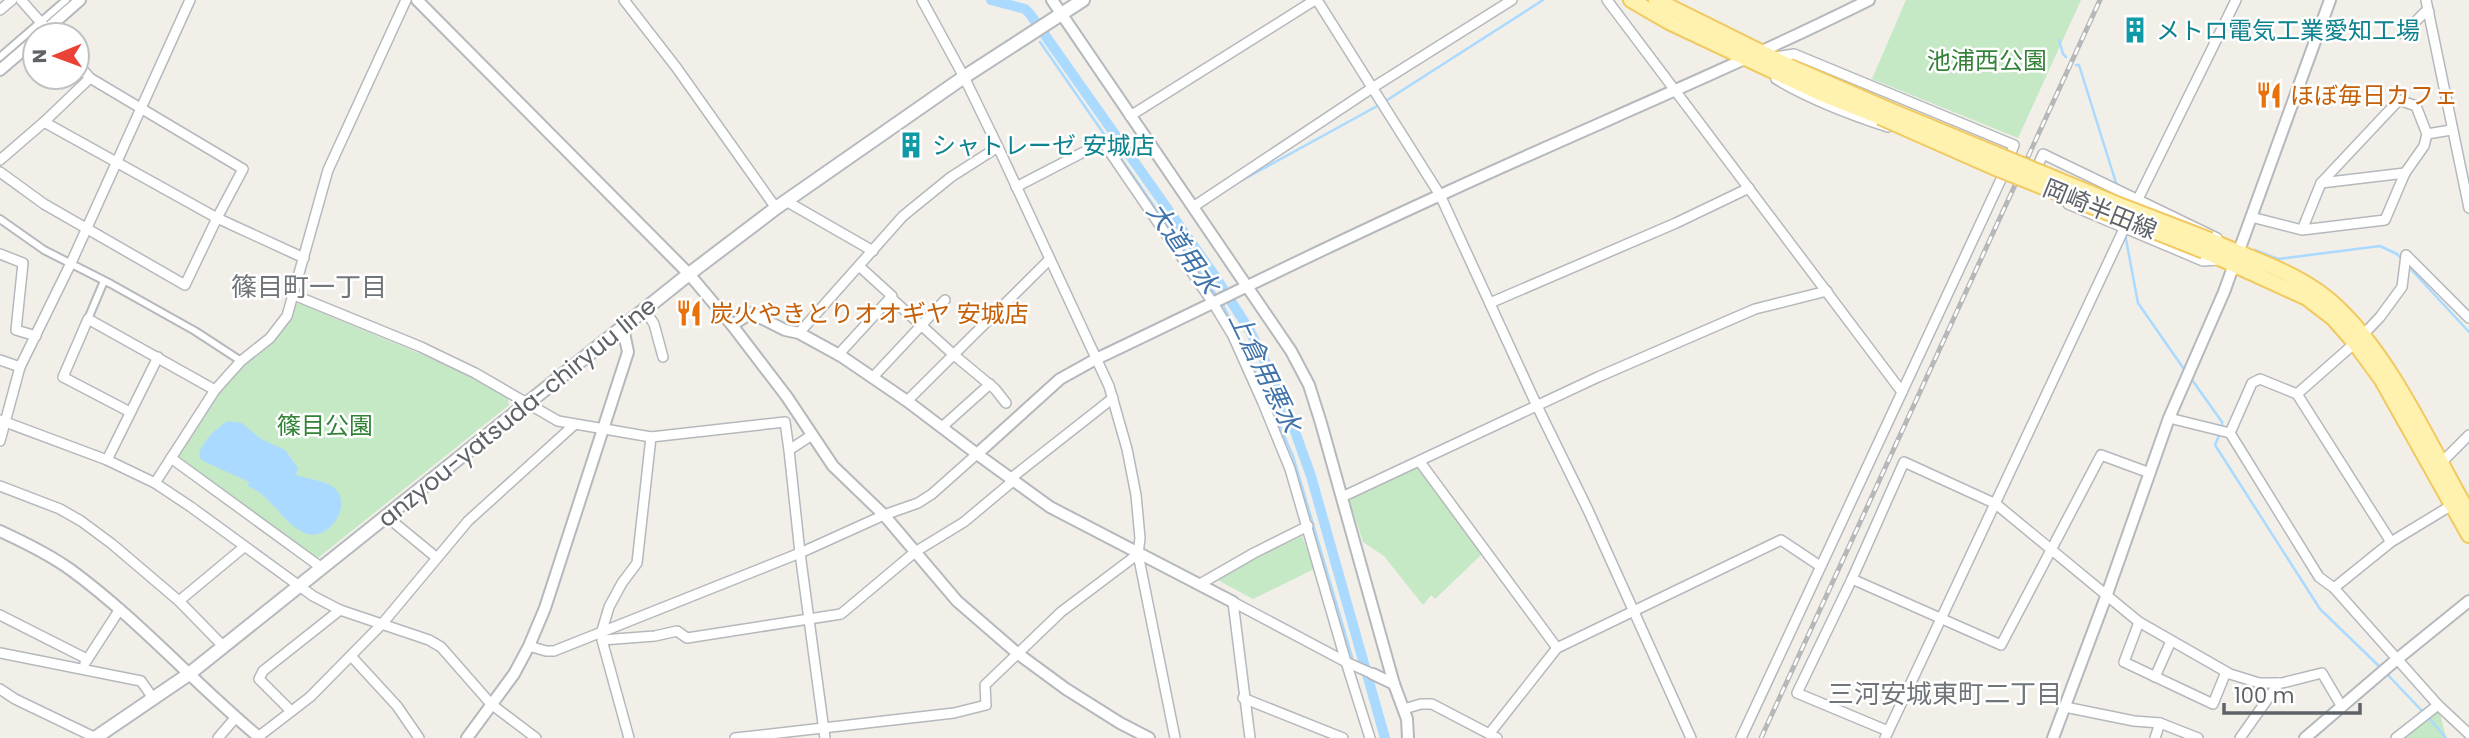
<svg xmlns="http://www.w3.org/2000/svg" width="2469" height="738" font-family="Poppins,'Noto Sans JP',sans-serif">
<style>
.green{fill:#c5e8c5}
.water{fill:#aadaff}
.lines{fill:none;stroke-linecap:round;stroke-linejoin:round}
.stream{stroke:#aadaff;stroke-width:2.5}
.canal{stroke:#aadaff;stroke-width:10}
.pedestrian-casing{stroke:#b5b8bc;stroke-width:10}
.minor-casing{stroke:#b5b8bc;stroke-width:12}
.tertiary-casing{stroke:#b5b8bc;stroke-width:14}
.secondary-casing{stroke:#b6babf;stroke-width:16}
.primary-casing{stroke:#f2c960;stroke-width:18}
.pedestrian{stroke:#fff;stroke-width:6}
.minor{stroke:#fff;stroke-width:9}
.tertiary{stroke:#fff;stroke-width:10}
.secondary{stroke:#fff;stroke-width:12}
.primary{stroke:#fff2af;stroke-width:14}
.rail-casing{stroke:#b6b7b8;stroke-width:5}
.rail{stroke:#fff;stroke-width:2.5;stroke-dasharray:8;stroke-linecap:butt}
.primary-bridge-casing{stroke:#f2c960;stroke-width:18;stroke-linecap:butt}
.primary-bridge{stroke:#fff2af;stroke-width:14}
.labels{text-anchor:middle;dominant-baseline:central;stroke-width:5;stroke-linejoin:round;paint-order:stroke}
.culture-label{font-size:24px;fill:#0d838f;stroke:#fff;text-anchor:start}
.park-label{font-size:24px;fill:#348238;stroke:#fff}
.food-label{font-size:24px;fill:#c56008;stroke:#fff;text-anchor:start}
.street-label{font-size:24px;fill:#5f6368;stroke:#fff}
.water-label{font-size:26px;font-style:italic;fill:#4174aa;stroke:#fff}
.neighbourhood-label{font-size:26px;fill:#70757a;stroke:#fff}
</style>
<rect width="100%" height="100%" fill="#f1efe8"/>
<g class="green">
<path d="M1906,0H2081L2018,138L1872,79Z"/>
<path d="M298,303L459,370L508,398L509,405L318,558H313L178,460L177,455C192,432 205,407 223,386C249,357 279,343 294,306Z"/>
<path d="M1418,468L1482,554L1435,599L1431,595L1423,605L1384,556L1363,542L1349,499Z"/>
<path d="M1302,536L1314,569L1253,599L1214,578Z"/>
<path d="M2438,705L2446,738H2396Z"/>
</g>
<path class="water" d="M228,421L242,423L261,439L285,450L298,468L296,475C307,479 324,480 333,487C354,502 331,540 308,534C284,527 274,497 248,486L249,482L201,460L199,453C205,439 215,429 228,421Z"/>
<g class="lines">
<g class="stream">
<path d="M2059,40L2063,54L2066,57"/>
<path d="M1040,42L1218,298"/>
<path d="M2076,65H2079L2117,186"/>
<path d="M1384,102L1543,0"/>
<path d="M1237,183L1379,105"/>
<path d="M2125,234L2138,303L2186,372"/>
<path d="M2255,250L2278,259L2380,246L2397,254L2403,260"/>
<path d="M2407,265L2469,332"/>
<path d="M1222,303L1245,348L1293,456L1354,664"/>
<path d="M2190,377L2222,422V427"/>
<path d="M2220,433L2215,445L2320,609L2382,669"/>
<path d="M2387,674L2423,712"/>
<path d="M2428,717L2446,738"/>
</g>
<path class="canal" d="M991,0L1025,9L1030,14L1215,276L1250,331L1283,398L1311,476L1385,738"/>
<g class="pedestrian-casing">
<g id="pedestrian">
<path d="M0,57L66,0"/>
<path d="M0,219L44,250L111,284L195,331L241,361"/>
<path d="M88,319L104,281"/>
</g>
</g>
<g class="minor-casing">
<g id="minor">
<path d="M21,0L52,35"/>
<path d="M624,0L676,67L776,208"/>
<path d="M922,0L964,77L998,147L1109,386L1127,449L1136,495L1140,538L1138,554L1175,738"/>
<path d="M1317,0L1440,195L1537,406L1588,510L1691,738"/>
<path d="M1607,0L1902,392"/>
<path d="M2426,0L2469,208"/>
<path d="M0,10L12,0"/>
<path d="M2403,34L2425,12H2429"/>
<path d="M1775,57L1794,54L2014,145L2007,164"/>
<path d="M77,63L90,78L243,169L217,218L304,258"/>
<path d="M1776,79C1811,100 1848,114 1888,127"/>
<path d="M1130,116L1315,0"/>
<path d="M2427,134L2451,130"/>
<path d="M0,160L44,122L90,78"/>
<path d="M0,172L44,204L185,285L217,218L44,122"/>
<path d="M2035,172L2043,154L2217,238"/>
<path d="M2321,183L2405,173"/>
<path d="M1016,187L1103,142L1213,303L1233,336L1263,403L1290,469L1346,662L1370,738"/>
<path d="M786,201L873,251"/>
<path d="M2068,204L2203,261L2220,260"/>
<path d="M1193,207L1372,88L1512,0"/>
<path d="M2251,217L2302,230L2385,220L2405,173L2424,146L2427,134L2416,106L2399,100L2321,183L2302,230"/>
<path d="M0,254L23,263L16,330L36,336"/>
<path d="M294,295L421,347L475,373L558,421L651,437L785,422L789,450"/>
<path d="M890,297L954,355L995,389L1006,403"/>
<path d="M1490,303L1676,223L1749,188"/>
<path d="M645,310L654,324L663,357"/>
<path d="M799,333L903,216L951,177L998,147"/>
<path d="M2362,336L2380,317L2402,287L2406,255L2469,318"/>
<path d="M838,355L892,296L859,266"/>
<path d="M0,360L20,367"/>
<path d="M873,377L945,300"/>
<path d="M2297,394L2355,343"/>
<path d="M907,401L1050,259"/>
<path d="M130,412L63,377L88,319L215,390"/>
<path d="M2169,418L2230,433L2319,577L2334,588L2438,705L2469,734"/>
<path d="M0,420L107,460L155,483L191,507L313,596L340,610L429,640L441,647L491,704L536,738"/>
<path d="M942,427L990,384"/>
<path d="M2230,433L2252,383L2260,379L2297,394L2391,542"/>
<path d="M812,435L789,450L800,553L825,738"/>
<path d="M0,441L20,367L71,263L190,0"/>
<path d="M171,458L322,568"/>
<path d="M107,460L158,357"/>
<path d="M1420,462L1557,648"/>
<path d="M2440,464L2469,435"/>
<path d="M1010,479L1113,398"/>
<path d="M155,483L215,390L241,361L270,338L287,316L328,170L406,0"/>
<path d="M0,486L60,509L81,521L112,544L179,601L224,647"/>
<path d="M1342,497L1598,377L1755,309L1827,291"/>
<path d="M386,516L437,558"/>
<path d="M1852,579L2001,645L2101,455L2150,473"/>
<path d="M1200,584L1254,553L1308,526"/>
<path d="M2334,588L2391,542L2452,505"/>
<path d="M179,601L244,547"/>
<path d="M1233,602L1346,662L1373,674"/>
<path d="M1233,602L1250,738"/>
<path d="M0,615L87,659"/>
<path d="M2139,622L2124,662L2213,704L2226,672"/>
<path d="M601,634L609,607L622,583L637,563L651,437"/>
<path d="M529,646L546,651H554L800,553L884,515L918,503L932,494L977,454"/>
<path d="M0,653L141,681L153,698"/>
<path d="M351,656L397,706L419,738"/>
<path d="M85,663L120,609"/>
<path d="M2155,677L2171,641"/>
<path d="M0,689L15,699L96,738"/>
<path d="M1243,698L1343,738"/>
<path d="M2065,707L2134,721L2160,723L2198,738"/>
<path d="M1404,709L1421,704H1432L1497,738"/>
<path d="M291,711L259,679L263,671L340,610"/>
<path d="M1888,731L1797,693L1852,579L1904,462L1996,504L2139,622L2230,674L2259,683H2282L2322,673L2342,707"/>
<path d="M1490,733L1557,648L1781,540L1820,566"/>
<path d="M258,737L310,697L382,624L468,521L574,425"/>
<path d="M218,738L236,717"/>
<path d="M629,738L602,640L655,636L677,631L687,638L841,614L915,552L964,522L1013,481"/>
<path d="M735,738L954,713L986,705L985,685L1061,612L1138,554"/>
<path d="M1741,738L2003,175"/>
<path d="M1885,738L2138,199L2236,0"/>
<path d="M2155,738L2160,723"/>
<path d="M2240,738L2279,683"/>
<path d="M2396,738L2438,705"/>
</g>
</g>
<g class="tertiary-casing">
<g id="tertiary">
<path d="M417,0L689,274L732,325L787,397L833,466L884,515L957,601L1017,653L1066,689L1120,723L1149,738"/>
<path d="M1052,0L1291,351L1309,385L1321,423L1394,684L1407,719L1408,738"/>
<path d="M40,35L80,0"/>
<path d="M0,70L35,40"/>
<path d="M732,325L751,313L785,330L799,333L841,356L907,401L977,454L1050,507L1233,602"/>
<path d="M977,454L1060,379L1096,359C1212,304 1327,246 1445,193C1586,128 1730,69 1869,0"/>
<path d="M0,531C24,542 49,554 71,570C139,620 195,684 260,738"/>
<path d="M1373,674L1394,684"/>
<path d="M467,738L514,674L529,646L545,608L628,352L623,328"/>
<path d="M2053,738L2107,594L2169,418L2224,292L2330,0"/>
<path d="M2305,738L2396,660L2469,601"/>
</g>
</g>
<g class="secondary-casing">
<path id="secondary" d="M95,738L189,674L689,274L776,208L964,77L1083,0"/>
</g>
<g class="primary-casing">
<g id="primary">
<path d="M1631,0L1669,22L1822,94L1880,117"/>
<path d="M1656,0L1795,69L1887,109"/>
<path d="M2210,240C2252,260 2302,273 2337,307C2393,360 2431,448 2469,514"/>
<path d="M2204,251L2307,298L2333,318L2355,343L2382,380L2469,535"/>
</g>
</g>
<use href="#pedestrian" class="pedestrian"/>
<use href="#minor" class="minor"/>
<use href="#tertiary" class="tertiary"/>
<use href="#secondary" class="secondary"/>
<use href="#primary" class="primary"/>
<g class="rail-casing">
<path id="rail" d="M1761,738L2100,0"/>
</g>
<use href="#rail" class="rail"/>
<g class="primary-bridge-casing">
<g id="primary-bridge">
<path d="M1887,109L2119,205L2210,240"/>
<path d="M1880,117L1998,169L2204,251"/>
</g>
</g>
<use href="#primary-bridge" class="primary-bridge"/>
</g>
<defs>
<g id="building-bare" transform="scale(2.1)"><path d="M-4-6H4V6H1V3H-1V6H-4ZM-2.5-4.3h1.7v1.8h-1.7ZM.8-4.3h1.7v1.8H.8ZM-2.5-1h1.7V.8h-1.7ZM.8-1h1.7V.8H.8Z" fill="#0f9aa8" stroke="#fff" stroke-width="2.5" paint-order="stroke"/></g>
<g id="restaurant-bare" transform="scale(2.1)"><path d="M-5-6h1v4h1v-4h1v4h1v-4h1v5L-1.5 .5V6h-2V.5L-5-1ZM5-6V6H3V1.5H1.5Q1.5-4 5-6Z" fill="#e8710a" stroke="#fff" stroke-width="2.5" paint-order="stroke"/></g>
</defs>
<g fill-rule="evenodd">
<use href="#building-bare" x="2135" y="30"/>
<use href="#restaurant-bare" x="2269" y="95"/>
<use href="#building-bare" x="911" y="145"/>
<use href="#restaurant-bare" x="689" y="313"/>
</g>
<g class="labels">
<g class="culture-label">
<text x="2156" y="30">メトロ電気工業愛知工場</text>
<text x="932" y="145">シャトレーゼ 安城店</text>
</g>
<g class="park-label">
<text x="1987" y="60">池浦西公園</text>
<text x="325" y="425">篠目公園</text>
</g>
<g class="food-label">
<text x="2290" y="95">ほぼ毎日カフェ</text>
<text x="710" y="313">炭火やきとりオオギヤ 安城店</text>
</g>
<g class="street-label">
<text transform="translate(2100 209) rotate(22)">岡崎半田線</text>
<text transform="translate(517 412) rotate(-39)">anzyou-yatsuda-chiryuu line</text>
</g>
<g class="water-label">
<text transform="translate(1183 248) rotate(55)">大道用水</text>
<text transform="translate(1265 372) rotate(64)">上倉用悪水</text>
</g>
<g class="neighbourhood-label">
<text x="309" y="287">篠目町一丁目</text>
<text x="1945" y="694">三河安城東町二丁目</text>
</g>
</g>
<g transform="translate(56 56) rotate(269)"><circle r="33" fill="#ffffff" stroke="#bfc1c3" stroke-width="2"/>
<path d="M0-5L12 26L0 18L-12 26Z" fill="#ea4335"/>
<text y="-10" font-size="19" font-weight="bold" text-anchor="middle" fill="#5f6368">N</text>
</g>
<path d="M2224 703v10h136v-10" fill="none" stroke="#5f6368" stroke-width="3.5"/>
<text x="2234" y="703" font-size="21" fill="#5f6368" stroke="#ffffff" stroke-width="5" paint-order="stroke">100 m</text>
</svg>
